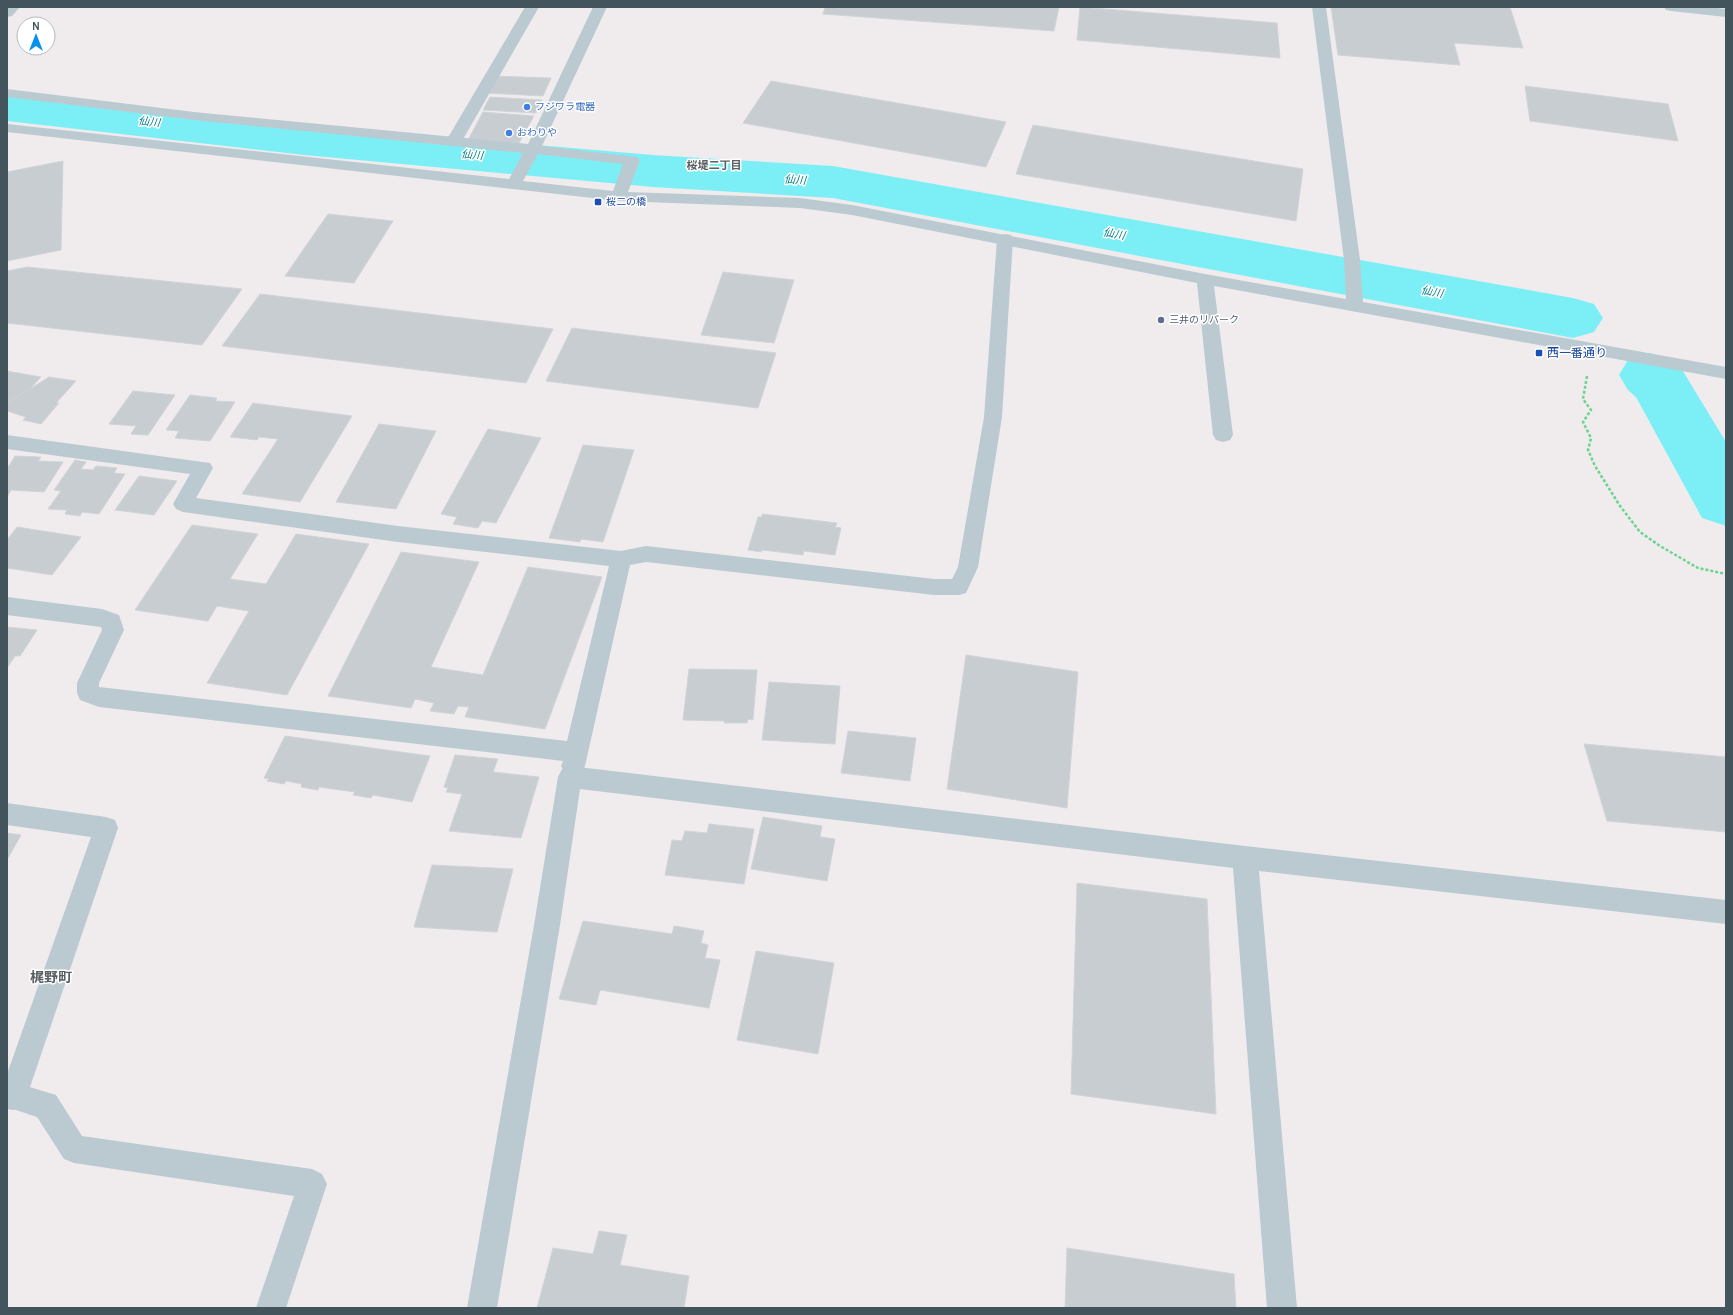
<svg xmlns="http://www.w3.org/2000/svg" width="1733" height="1315" font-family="Karla,'Noto Sans JP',sans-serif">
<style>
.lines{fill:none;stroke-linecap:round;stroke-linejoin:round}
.river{fill:#7ceff6;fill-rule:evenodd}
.building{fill:#c8cdd2;stroke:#d0d4d9}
.path{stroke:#69d58f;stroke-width:2.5;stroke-dasharray:3 2;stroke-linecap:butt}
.lane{fill:#bbcad1;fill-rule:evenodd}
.street{fill:#bbcad1;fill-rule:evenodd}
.shop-dot{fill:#3f7fe0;stroke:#fff;stroke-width:1.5}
.transit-dot{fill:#1a4fb4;stroke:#fff;stroke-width:1.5}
.service-dot{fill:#5c6f8a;stroke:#fff;stroke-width:1.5}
.labels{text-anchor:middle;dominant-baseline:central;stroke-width:3;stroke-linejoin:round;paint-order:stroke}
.far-shop-label{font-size:10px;fill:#366cbe;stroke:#fff;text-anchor:start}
.far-transit-label{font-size:10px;fill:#164399;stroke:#fff;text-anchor:start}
.far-service-label{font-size:10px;fill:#4e5e75;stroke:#fff;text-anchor:start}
.far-water-label{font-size:11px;font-style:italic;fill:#04828a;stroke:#fff}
.far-neighbourhood-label{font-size:11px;font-weight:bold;fill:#585e62;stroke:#fff}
.transit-label{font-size:12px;fill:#164399;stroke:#fff;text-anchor:start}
.quarter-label{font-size:14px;font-weight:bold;fill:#585e62;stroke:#fff}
</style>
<rect width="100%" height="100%" fill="#f0eced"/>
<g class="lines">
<g class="river">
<path d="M7,91L304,125L653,155L833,166L1573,298L1594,304L1603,318L1594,332L1573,338L833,198L653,187L304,155L7,121Z"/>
<path d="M1650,353L1672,360L1681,368L1726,442V526L1702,518L1636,397L1628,390L1619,375L1628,360Z"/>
</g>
</g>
<g class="building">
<path d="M825,7H1059L1054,31L823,14Z"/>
<path d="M1080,7L1277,23L1280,58L1077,40Z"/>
<path d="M1331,7H1510L1523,48L1454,43L1460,65L1338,55Z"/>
<path d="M495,76L551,78L543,96L486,93Z"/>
<path d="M771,81L1006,122L986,167L743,123Z"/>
<path d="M1525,86L1668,104L1678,141L1530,121Z"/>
<path d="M490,97L542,100L536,113L483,110Z"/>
<path d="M483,112L534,116L519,143L468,140Z"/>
<path d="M1033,125L1303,169L1296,221L1016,174Z"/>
<path d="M63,161L61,250L7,261V172Z"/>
<path d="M328,214L393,221L354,283L285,276Z"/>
<path d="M27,267L242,289L202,345L7,323V271Z"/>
<path d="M723,272L794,280L774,343L701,335Z"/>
<path d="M260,294L553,329L526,383L222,346Z"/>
<path d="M572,328L776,353L758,408L546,381Z"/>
<path d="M7,371L41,377L12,408L7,407Z"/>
<path d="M49,377L76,381L56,403H59L41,424L23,420L26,417L7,411V403Z"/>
<path d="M133,391L175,395L148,435L131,434L136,426L109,424Z"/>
<path d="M190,395L217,398L215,401L235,402L210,441L175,438L179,431L166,430Z"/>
<path d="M253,403L352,416L300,502L242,494L278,439L259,437L257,440L230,437Z"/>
<path d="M379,424L436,431L396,509L336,502Z"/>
<path d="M488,429L541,438L496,523L482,521L478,528L453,524L457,517L441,514Z"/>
<path d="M583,445L634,450L603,542L581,539L580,542L549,538Z"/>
<path d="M15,456L41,457L38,461L63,462L44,492L11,490L7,497V469Z"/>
<path d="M75,460L86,462L81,469L93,470L96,466L117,468L114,473L125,474L99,514L82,512L80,516L65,514L67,510L48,509L61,491L54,490Z"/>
<path d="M139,476L177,481L154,515L115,510Z"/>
<path d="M762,514L837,523L835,527L841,528L835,555L804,551L803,555L762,550L761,552L748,550L758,517H762Z"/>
<path d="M192,525L258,534L230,579L266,584L296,534L369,544L287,695L207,683L249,611L217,606L208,621L135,610Z"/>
<path d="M17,527L81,537L52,575L7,568V540Z"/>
<path d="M401,552L479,562L431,667L483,675L528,567L602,577L545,729L465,717L469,707L458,706L454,714L430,711L434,703L415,699L411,708L328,696Z"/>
<path d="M7,627L37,630L20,656H15L7,668Z"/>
<path d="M966,655L1078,672L1067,808L947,789Z"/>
<path d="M689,669L757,670L753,720L748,719L747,723H724L725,721L683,720Z"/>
<path d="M769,682L840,686L835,744L762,740Z"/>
<path d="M848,731L916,738L910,781L841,773Z"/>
<path d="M285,736L430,756L412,802L373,795L371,798L353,795L355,792L319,787L318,790L301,787L302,784L286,781L284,784L267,781L269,779L264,778Z"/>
<path d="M1584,744L1726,757V832L1607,821Z"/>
<path d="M455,755L498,759L493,772L539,777L521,838L449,831L462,794L446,792L448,788L444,787Z"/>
<path d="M763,817L822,826L820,837L835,839L827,881L751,869Z"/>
<path d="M709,824L754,829L744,884L665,875L672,840L682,841L685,831L707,833Z"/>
<path d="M7,833L21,835L7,860Z"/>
<path d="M432,865L513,869L497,932L414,927Z"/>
<path d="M1077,883L1207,899L1216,1114L1071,1094Z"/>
<path d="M583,921L672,934L674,926L704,931L701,943L708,945L705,958L720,960L709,1008L600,990L596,1005L559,999Z"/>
<path d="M756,951L834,963L818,1054L737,1040Z"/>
<path d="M599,1231L627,1235L620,1265L689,1276L684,1308H537L553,1248L593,1254Z"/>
<path d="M1067,1248L1234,1274L1236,1308H1065Z"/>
</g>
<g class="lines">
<path class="path" d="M1587,376L1583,399L1591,410L1583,422L1591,438L1588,450L1595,466L1620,506L1640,532L1660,546L1698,568L1726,574"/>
<g class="lane">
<path d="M525,7H539L462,141L459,144L454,146L449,144L446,141Z"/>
<path d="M1664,7H1708L1726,9V17L1671,11L1666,10Z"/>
<path d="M1005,234L1011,235L1013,239L1002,417L978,567L966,593L959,595H934L646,562L630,565L585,766L581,773L573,776L565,773L561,766L563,761L99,707L80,700L77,693V683L102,630L101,627L7,615V597L102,609L119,615L124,630L99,683V687L567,741L609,566L398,542L183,512L176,509L173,504L190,474L7,449V435L210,463L213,468L196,498L398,526L621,551L646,546L934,579H952L958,567L984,417L997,239L999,235Z"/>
<path d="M13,1082L56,1095L82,1136L312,1169L322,1174L327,1184L286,1308H256L294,1196L74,1163L64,1159L37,1117L7,1107V1085Z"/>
</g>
<g class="street">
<path d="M7,7H20L12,16L7,17Z"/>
<path d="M593,7H607L542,146L637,157L640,160L628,192L800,198L852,205L1205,274L1346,299L1344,260L1312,7H1326L1360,260L1363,302L1726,367V379L1214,286L1233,435L1230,440L1223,442L1216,440L1213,435L1197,283L852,215L800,208L619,201L7,132V124L509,179L523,153L194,120L7,97V89L194,112L528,144ZM538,154L623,164L613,191L523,181Z"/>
<path d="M570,766L1245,846L1726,900V924L1259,871L1297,1308H1267L1233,868L580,789L560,925L497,1308H467L534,925L558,777L562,769Z"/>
<path d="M7,803L106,817L115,820L118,828L27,1096L23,1106L13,1110L7,1109V1074L91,837L7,825Z"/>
</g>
</g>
<g class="shop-dot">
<circle cx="527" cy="107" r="4"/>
<circle cx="509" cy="133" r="4"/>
</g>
<g class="transit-dot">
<rect x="594" y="198" width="8" height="8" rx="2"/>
<rect x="1535" y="349" width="8" height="8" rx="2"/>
</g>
<circle class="service-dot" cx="1161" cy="320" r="4"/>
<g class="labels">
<g class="far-shop-label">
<text x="535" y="107">フジワラ電器</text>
<text x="517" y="133">おわりや</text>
</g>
<g class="far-transit-label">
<text x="606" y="202">桜二の橋</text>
</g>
<g class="far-service-label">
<text x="1169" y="320">三井のリパーク</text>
</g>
<g class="far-water-label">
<text transform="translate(149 122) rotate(6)">仙川</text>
<text transform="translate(472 155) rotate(5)">仙川</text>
<text transform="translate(795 180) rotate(4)">仙川</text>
<text transform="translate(1114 234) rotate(10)">仙川</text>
<text transform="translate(1432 292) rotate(10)">仙川</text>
</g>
<g class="far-neighbourhood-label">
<text x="714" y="165">桜堤二丁目</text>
</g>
<g class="transit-label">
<text x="1547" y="353">西一番通り</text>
</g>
<g class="quarter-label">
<text x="51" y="977">梶野町</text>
</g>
</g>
<rect width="1733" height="1315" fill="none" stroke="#43545c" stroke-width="16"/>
<g transform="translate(36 36)"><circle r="19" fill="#ffffff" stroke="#b4bbbe"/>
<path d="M0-3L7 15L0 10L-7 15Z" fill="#0490f2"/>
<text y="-6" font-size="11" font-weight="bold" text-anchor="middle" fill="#43545c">N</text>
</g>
</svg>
